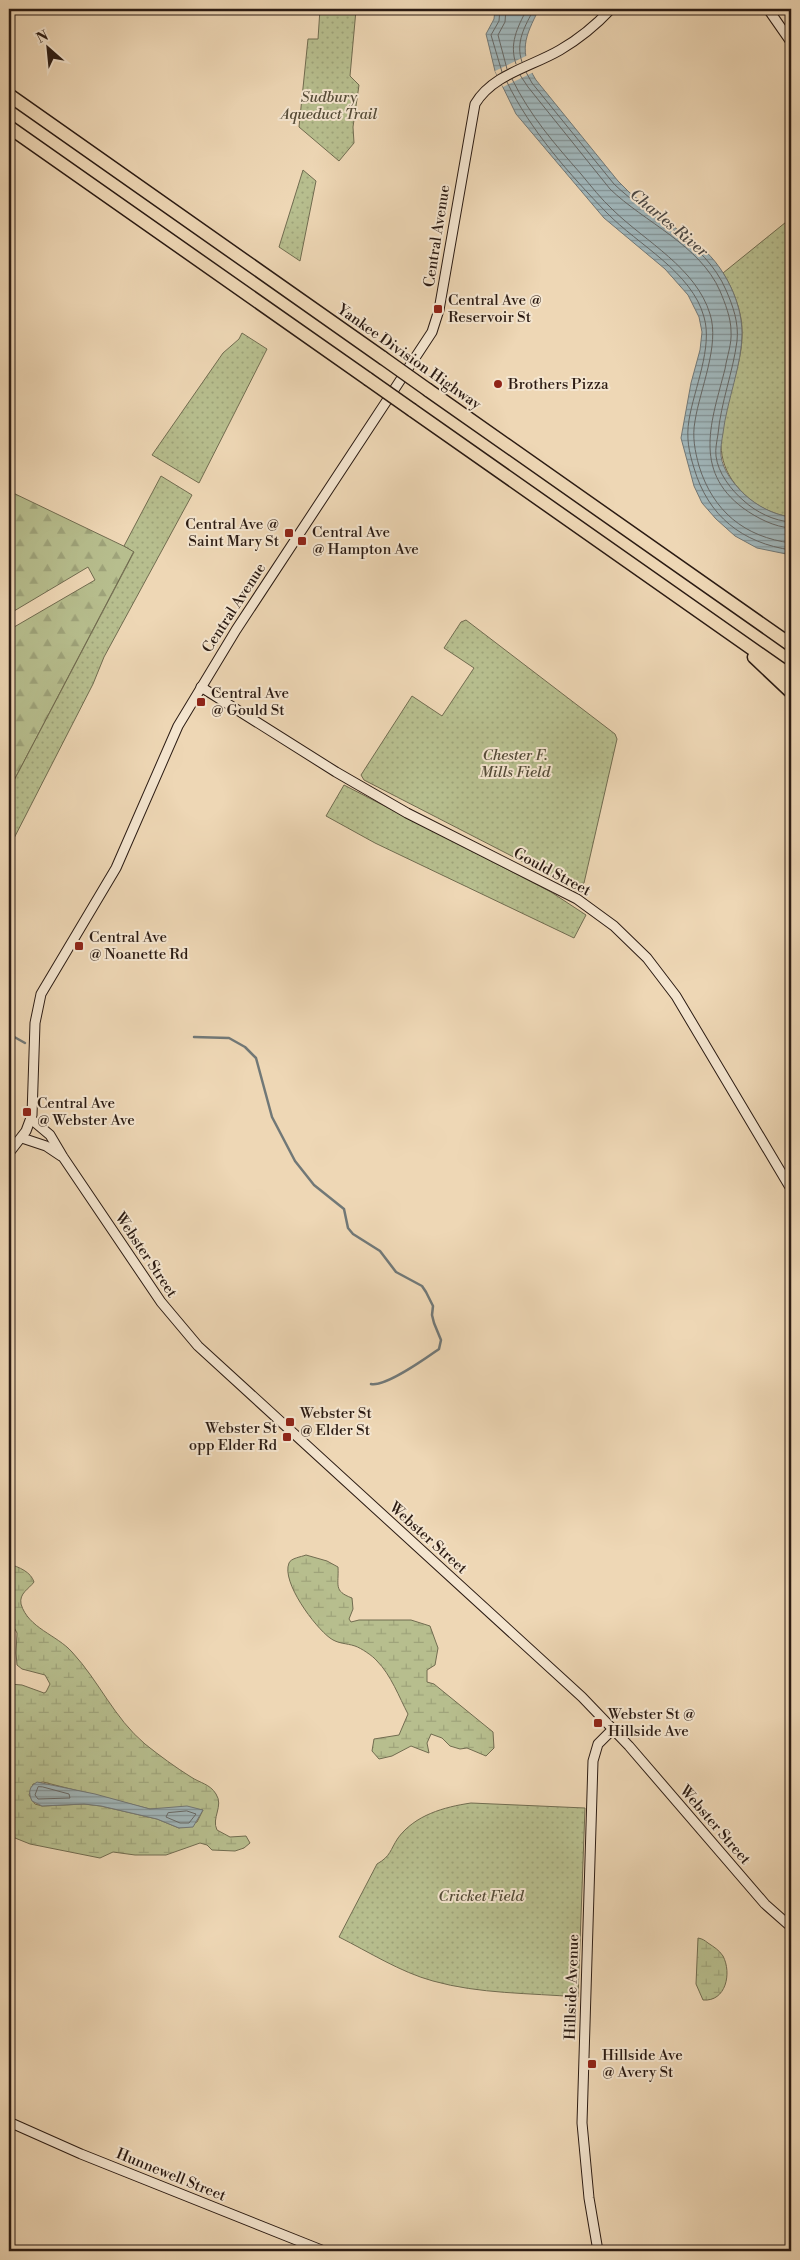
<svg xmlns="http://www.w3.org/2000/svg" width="800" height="2260" font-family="'Libre Bodoni',serif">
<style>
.forest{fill:url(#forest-firs);stroke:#716c50}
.wetland{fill:url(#wetland-marsh);stroke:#716c50;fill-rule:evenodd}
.park{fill:url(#park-dots);stroke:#716c50}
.water{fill:url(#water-rules);stroke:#717877}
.pier{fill:#eed7b5}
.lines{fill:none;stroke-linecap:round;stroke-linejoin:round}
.shore{stroke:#666866;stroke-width:1}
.stream{stroke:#717877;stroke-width:2.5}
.secondary-casing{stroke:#2b1b13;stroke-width:11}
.highway-casing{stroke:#2b1b13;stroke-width:15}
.secondary{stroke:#f4e5cf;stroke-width:9}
.highway{stroke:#eed7b5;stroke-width:12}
.highway-bridge-casing{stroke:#2b1b13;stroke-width:15;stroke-linecap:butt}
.highway-bridge{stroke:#eed7b5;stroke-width:12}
.poi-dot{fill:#8f2418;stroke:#f4e5cf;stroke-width:2}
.labels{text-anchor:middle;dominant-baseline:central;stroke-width:4;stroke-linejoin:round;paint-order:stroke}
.park-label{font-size:15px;font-style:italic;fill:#554c38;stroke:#f4e5cf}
.street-label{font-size:15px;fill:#2b1b13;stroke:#f4e5cf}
.poi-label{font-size:15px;fill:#2b1b13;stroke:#f4e5cf;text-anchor:start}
.water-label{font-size:16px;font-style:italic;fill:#4e4a45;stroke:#f4e5cf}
</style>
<defs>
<pattern id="forest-firs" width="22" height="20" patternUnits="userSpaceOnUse" patternTransform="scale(1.25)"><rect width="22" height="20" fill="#b7be8e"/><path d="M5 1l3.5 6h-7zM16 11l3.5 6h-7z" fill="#9ea37a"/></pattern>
<pattern id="wetland-marsh" width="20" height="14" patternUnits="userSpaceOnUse" patternTransform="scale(1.25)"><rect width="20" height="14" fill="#b7be8e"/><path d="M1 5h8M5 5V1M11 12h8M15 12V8" fill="none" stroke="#9ea37a"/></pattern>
<pattern id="park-dots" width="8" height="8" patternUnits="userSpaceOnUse" patternTransform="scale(1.25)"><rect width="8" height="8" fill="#b7be8e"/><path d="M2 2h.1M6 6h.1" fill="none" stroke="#9ea37a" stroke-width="1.8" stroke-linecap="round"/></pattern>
<pattern id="water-rules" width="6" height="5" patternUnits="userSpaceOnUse" patternTransform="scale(1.25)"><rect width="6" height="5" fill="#a0b6ba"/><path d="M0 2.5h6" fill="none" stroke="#839396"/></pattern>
</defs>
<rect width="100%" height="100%" fill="#eed7b5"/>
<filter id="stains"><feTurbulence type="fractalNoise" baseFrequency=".004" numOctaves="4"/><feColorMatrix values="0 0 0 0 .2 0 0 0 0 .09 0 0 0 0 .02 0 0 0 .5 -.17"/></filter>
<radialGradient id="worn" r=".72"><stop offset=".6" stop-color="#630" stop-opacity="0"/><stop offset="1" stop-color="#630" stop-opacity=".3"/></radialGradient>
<path class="forest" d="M9,491L134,551L9,790V630L95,580L88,567L9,614Z"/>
<g class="wetland">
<path d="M306,1555L327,1561L338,1567C339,1585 333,1591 352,1598L353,1609L349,1619L351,1622L359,1620H411L430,1626L438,1648L435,1665L427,1670V1682L434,1684L493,1732L494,1748L486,1756L467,1748L460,1749L450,1746L442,1738L431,1734L427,1743L429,1753L411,1746L392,1756L379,1759L372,1751L374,1739L399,1735L408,1714C399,1697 391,1675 377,1661C373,1656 361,1648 355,1646C346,1643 338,1644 330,1638C315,1627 281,1582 289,1563C291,1558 301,1557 306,1555Z"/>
<path d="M9,1564C19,1567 31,1572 34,1582C29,1589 19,1593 21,1604C28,1628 57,1635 72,1652C99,1681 114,1718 145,1744C160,1756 175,1767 191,1777C200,1783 210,1784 216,1794C224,1806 211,1818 217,1830L230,1837L246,1836L250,1843L244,1848L235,1851L212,1850L207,1845L200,1843L166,1855H135L113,1852L100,1858L30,1844L15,1838L9,1829V1684L22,1685L44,1693L46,1692L50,1684L45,1675L22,1669L17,1665L16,1653L17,1633L9,1618ZM43,1782L150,1809L203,1810L197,1822L179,1828L157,1819L101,1806L84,1804L42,1806L35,1804L29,1795L33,1784Z"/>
<path d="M698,1938C703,1939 704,1940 708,1943C714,1947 719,1950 723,1956C732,1973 726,2002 703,2000L696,1984Z"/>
</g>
<g class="park">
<path d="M320,9H364L356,10L350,76L359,85L353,127L354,143L339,161L299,127L308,39H318Z"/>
<path d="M303,170L316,181L300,261L279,247Z"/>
<path d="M791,218V517C774,515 756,506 744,494C692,444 744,387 742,331C742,311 733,289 723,273Z"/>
<path d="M242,333L267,349L199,483L152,455L223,353L239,339Z"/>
<path d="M161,476L192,495L104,657L93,684L9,848V790L134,552L124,546Z"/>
<path d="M466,620L615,734L617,739L584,883L579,888L572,887L364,780L361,775L412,696L442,716L474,668L444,648L461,622Z"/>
<path d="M344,785L551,892L586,915L574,938L375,843L326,816Z"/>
<path d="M471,1803L585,1808L578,1997C530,1993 479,1994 433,1981C400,1972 369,1952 339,1937L377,1864C391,1856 390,1850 398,1838C415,1815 444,1807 471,1803Z"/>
</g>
<g class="water">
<path d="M495,9H539C525,37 518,51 536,80L618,181L630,193L703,249C725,268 742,303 742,333C742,365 727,400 723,433C722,440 720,449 721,456C723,471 734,484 744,494C757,506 774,515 791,517V555L757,548L735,536L716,519L702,503L694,486L681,438L691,383L700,350L702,332L699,317L688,295L665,269L604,218L516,114L495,71L488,42L486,34L494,19Z"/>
<path d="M37,1782L95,1794L150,1809L187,1806L203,1810L193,1827L179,1828L157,1819L101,1806L84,1804L42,1806L32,1801C28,1792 29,1787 37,1782Z"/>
</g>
<path class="pier" d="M528,55L534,72L503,87L495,71Z"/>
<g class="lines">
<g class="shore">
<path d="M500,9L499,21L491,35L502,72"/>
<path d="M506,9L505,22L498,35L507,69"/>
<path d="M522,62C515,42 525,26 534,9"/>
<path d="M516,64C509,44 517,28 527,9"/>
<path d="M526,72L532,83L614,184C650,219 705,241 726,290C733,306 739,323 737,341C733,372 721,402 718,434C717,441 715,449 716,456C718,473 731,490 744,501C756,512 774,521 791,522"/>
<path d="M520,75L528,87L610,189C644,222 700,245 720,291C725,303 731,318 731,331C732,344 727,356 725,369C712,420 692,470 743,508C757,518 774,527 791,528"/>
<path d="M512,79C531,117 553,142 581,174C591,186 601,199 613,210C646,242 696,268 710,314C720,345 700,389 695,421C692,437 695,451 699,466C713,511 744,537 791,543"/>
<path d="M507,82C530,130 570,175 607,213C638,245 692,272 704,317C713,347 694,389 689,420C686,438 689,452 694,468C708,516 742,543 791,550"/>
<path d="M43,1787L69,1794L70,1798L38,1799L35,1795L38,1787Z"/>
<path d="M187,1811L196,1814L189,1823H180L166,1817L168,1813Z"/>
</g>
<g class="stream">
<path d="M9,1034L25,1043"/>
<path d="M194,1037L229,1038L245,1047L256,1058L272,1117L295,1161L314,1185L344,1209L348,1228L353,1234L380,1251L396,1272L422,1286L426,1292L433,1306L432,1315L434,1323L441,1340L439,1349C426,1358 386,1387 371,1384"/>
</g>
<g class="secondary-casing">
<g id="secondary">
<path d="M768,9L791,42"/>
<path d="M201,687L336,772L407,813L577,899L614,926L647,958L676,996L791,1189"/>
<path d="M31,1119L50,1135L63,1157L161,1302L198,1346L582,1697L629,1746L765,1904L791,1927"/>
<path d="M22,1138L46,1146L61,1156"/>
<path d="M9,1153L26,1131L32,1115L35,1023L41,994L116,868L178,726L236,630L432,332L439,310L475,104C493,74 531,67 560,50C579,39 596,25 611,9"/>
<path d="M9,2122L81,2154L324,2251"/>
<path d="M598,2251L589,2198L582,2123L593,1761L598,1744L613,1729"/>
</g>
</g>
<g class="highway-casing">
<g id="highway">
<path d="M9,95L383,358"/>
<path d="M9,127L368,379"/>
<path d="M428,390L791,645"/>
<path d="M412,410L791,676"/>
<path d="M754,657L791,692"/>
</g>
</g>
<use href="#secondary" class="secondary"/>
<use href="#highway" class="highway"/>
<g class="highway-bridge-casing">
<g id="highway-bridge">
<path d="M383,358L428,390"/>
<path d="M368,379L412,410"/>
</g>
</g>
<use href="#highway-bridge" class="highway-bridge"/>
</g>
<g class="poi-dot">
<rect x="433" y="304" width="10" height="10" rx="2.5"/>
<circle cx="498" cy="384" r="5"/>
<rect x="284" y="528" width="10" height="10" rx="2.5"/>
<rect x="297" y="536" width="10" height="10" rx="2.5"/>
<rect x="196" y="697" width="10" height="10" rx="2.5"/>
<rect x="74" y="941" width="10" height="10" rx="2.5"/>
<rect x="22" y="1107" width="10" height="10" rx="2.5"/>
<rect x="285" y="1417" width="10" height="10" rx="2.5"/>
<rect x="282" y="1432" width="10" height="10" rx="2.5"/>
<rect x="593" y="1718" width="10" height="10" rx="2.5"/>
<rect x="587" y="2059" width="10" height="10" rx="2.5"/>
</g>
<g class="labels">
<g class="park-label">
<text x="329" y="97">Sudbury<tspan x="329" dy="17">Aqueduct Trail</tspan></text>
<text x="515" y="755">Chester F.<tspan x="515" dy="17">Mills Field</tspan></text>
<text x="481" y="1896">Cricket Field</text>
</g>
<g class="street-label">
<text transform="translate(437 236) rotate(-81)">Central Avenue</text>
<text transform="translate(409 357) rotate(35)">Yankee Division Highway</text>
<text transform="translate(234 608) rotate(-57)">Central Avenue</text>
<text transform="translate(552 872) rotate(28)">Gould Street</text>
<text transform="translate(146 1255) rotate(56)">Webster Street</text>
<text transform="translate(428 1538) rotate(42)">Webster Street</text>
<text transform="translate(715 1825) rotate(49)">Webster Street</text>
<text transform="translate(572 1987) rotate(-88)">Hillside Avenue</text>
<text transform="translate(171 2175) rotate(22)">Hunnewell Street</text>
</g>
<g class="poi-label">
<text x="448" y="300">Central Ave @<tspan x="448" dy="17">Reservoir St</tspan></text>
<text x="508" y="384">Brothers Pizza</text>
<text x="279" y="524" text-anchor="end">Central Ave @<tspan x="279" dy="17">Saint Mary St</tspan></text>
<text x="312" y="532">Central Ave<tspan x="312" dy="17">@ Hampton Ave</tspan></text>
<text x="211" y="693">Central Ave<tspan x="211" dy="17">@ Gould St</tspan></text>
<text x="89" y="937">Central Ave<tspan x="89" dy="17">@ Noanette Rd</tspan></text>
<text x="37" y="1103">Central Ave<tspan x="37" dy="17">@ Webster Ave</tspan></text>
<text x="300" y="1413">Webster St<tspan x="300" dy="17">@ Elder St</tspan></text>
<text x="277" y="1428" text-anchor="end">Webster St<tspan x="277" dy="17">opp Elder Rd</tspan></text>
<text x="608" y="1714">Webster St @<tspan x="608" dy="17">Hillside Ave</tspan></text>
<text x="602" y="2055">Hillside Ave<tspan x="602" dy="17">@ Avery St</tspan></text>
</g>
<g class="water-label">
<text transform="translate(669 223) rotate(40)">Charles River</text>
</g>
</g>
<rect width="800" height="2260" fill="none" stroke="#eed7b5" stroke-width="30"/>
<rect x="10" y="10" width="780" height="2240" fill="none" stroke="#2b1b13" stroke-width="2.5"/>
<rect x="15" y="15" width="770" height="2230" fill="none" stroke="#2b1b13"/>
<g transform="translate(48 48) rotate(333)" stroke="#f4e5cf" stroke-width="4" paint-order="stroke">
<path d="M0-4L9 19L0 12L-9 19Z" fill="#2b1b13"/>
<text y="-8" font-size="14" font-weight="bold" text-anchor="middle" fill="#2b1b13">N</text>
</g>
<rect width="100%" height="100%" filter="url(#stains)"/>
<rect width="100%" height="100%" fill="url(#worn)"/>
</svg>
